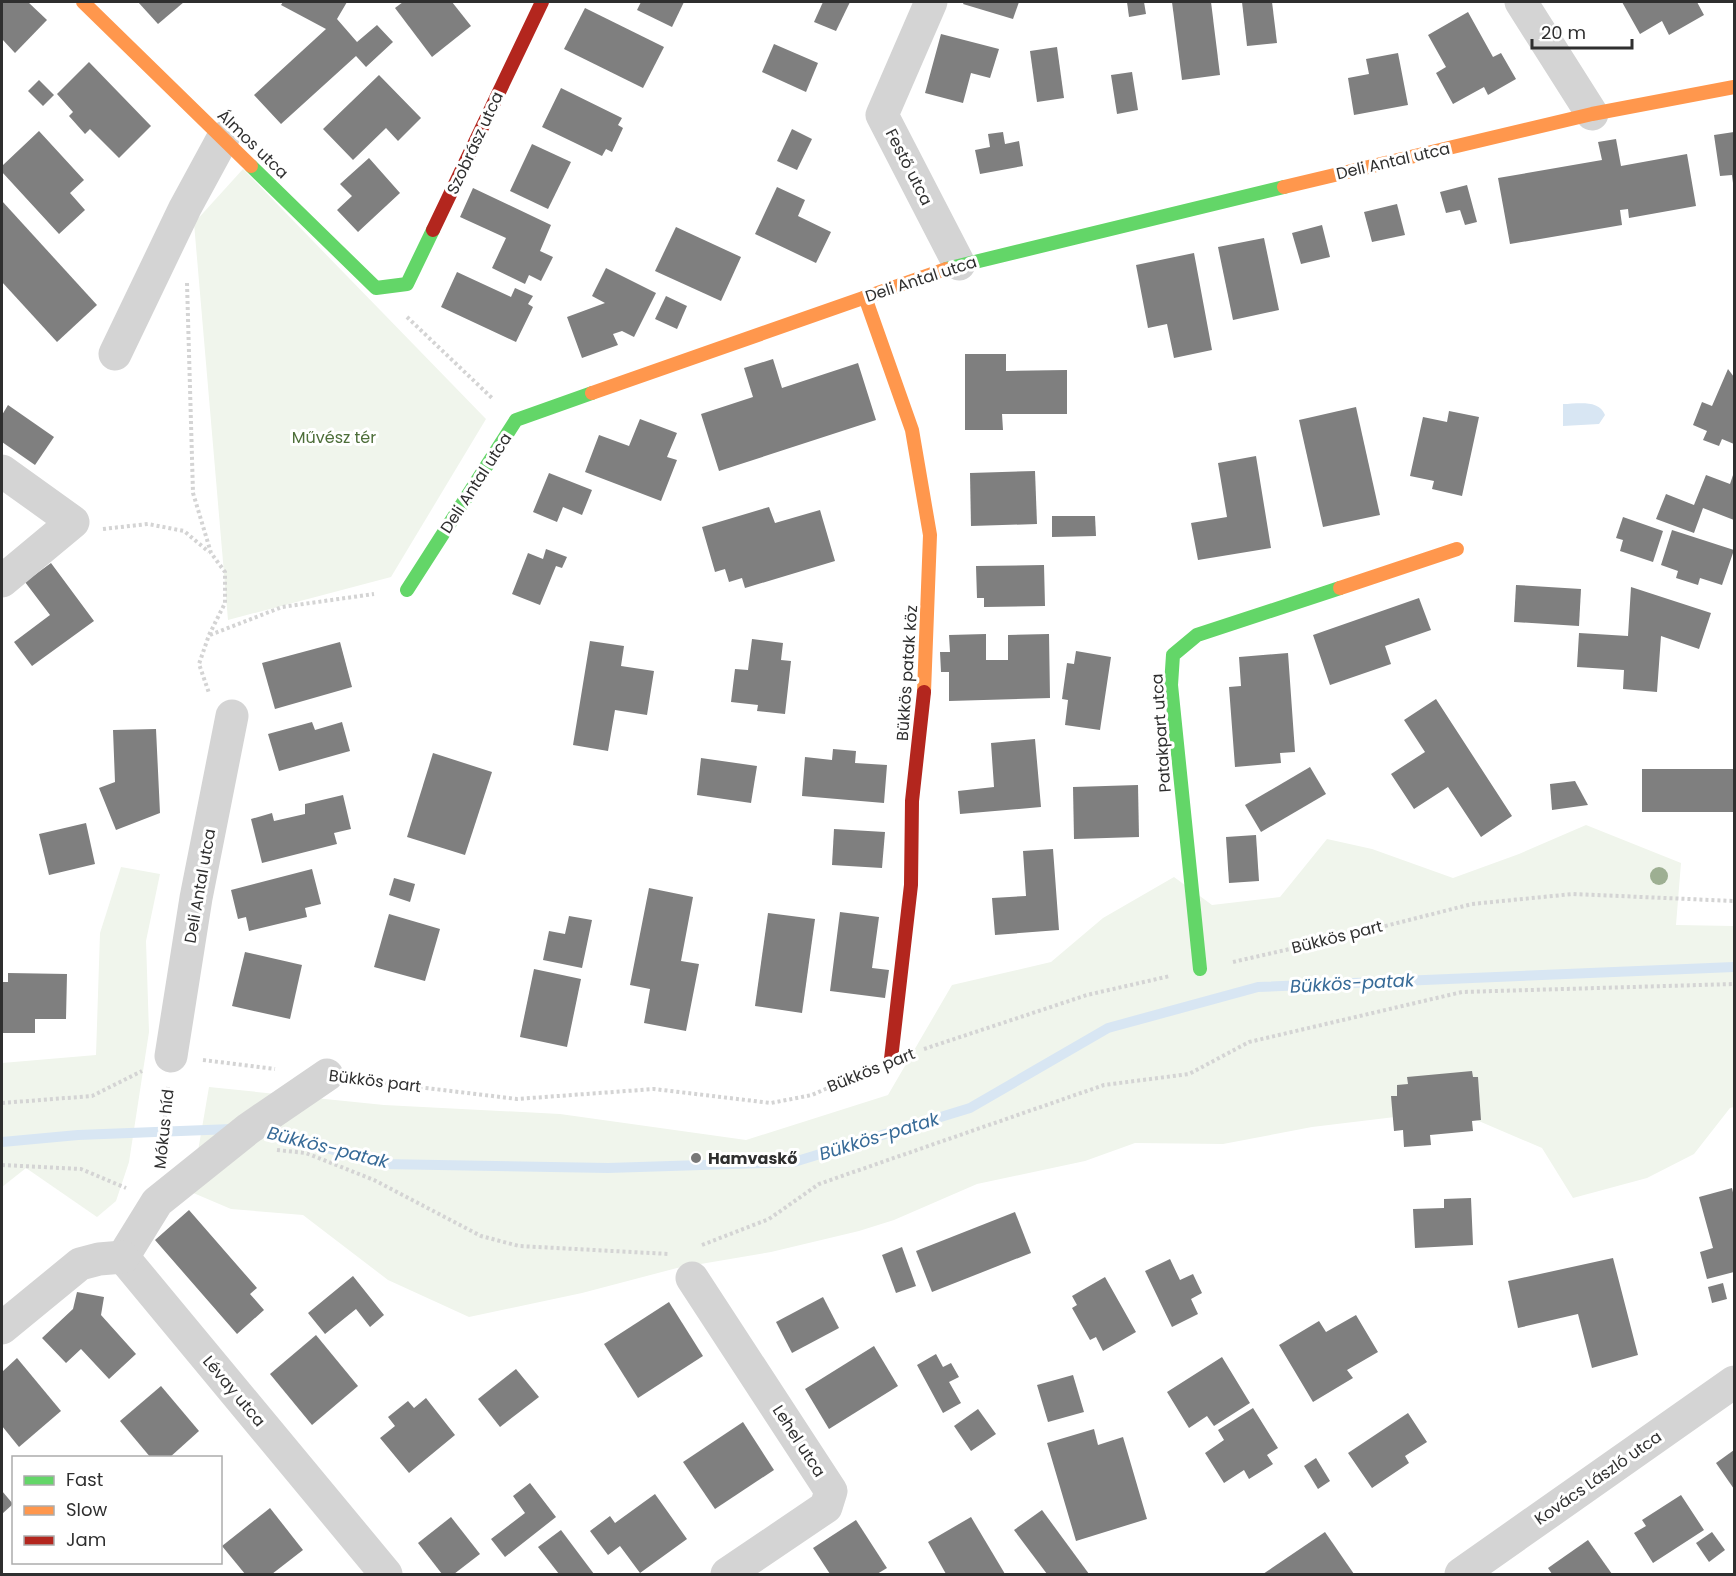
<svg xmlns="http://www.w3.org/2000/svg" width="1736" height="1576" font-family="Poppins,sans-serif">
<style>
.green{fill:#f0f5ec}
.water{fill:#d8e6f3}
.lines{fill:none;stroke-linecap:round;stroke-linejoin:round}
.stream{stroke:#d8e6f3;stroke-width:10}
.building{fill:#7f7f7f}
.path{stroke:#d4d4d4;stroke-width:4;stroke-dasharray:3 3;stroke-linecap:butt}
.street{stroke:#d4d4d4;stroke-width:33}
.fast{stroke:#63d668;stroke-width:14}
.slow{stroke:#ff974d;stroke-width:14}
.jam{stroke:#b3261e;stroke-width:14}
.tree{fill:#9daf92}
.poi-dot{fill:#787878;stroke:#fff;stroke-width:2}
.labels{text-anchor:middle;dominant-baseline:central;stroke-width:6;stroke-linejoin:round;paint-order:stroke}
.street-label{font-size:16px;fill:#2f2f2f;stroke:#fff}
.park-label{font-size:16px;fill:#4d6e39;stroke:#fff}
.poi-label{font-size:16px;font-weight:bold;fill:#2f2f2f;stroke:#fff;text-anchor:start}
.water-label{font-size:18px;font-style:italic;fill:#376a97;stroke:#fff}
</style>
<rect width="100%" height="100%" fill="#fff"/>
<g class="green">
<path d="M243,169L486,419L391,577L228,620L194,223Z"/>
<path d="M1586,825L1681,863L1676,925L1734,926V1107L1730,1108L1694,1154L1647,1178L1573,1198L1542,1148L1453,1110L1312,1127L1223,1144L1135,1143L1085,1161L977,1184L894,1220L859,1231L771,1252L677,1268L582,1293L469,1317L388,1280L303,1215L231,1209L191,1192L209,1087L384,1105L560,1114L746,1140L888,1095L952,985L1051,962L1103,918L1174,877L1212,905L1280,897L1327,839L1372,849L1453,878L1519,854Z"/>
<path d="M121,867L160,874L146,941L149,1032L129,1162L116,1201L97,1217L26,1168L2,1187V1063L96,1055L100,933Z"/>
</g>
<path class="water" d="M1563,404C1577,404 1599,399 1605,415L1599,424L1563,426Z"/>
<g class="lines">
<g class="stream">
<path d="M260,1130L276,1133L381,1164L608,1168L794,1162L970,1108L1108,1028L1258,987L1734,967"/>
<path d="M2,1142L78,1135L232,1129"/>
</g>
</g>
<g class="building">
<path d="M2,2H28L47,20L15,53L2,39Z"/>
<path d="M138,2H184L158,24Z"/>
<path d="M283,2H347L337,19L357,42L377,25L393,42L366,67L356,56L281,124L254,95L326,29L281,5Z"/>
<path d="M403,2H452L471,26L432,57L395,8Z"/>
<path d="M641,2H684L672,27L637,10Z"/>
<path d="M823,2H850L836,31L814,22Z"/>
<path d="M964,2H1019L1013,19L963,4Z"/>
<path d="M1127,2H1144L1146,14L1129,17Z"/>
<path d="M1172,2H1211L1220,75L1182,80Z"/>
<path d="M1242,2H1272L1277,43L1247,46Z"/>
<path d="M1622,2H1697L1704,15L1669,35L1662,21L1640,34Z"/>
<path d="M585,8L664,47L643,88L564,49Z"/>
<path d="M1468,12L1493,57L1501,53L1516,79L1488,95L1484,87L1453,104L1436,73L1446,67L1428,35Z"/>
<path d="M941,34L999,49L990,78L971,73L963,103L925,93Z"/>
<path d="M774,44L818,63L806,92L762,72Z"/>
<path d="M1057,47L1064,98L1037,102L1030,51Z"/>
<path d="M1398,53L1408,105L1354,115L1348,78L1369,74L1366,59Z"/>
<path d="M89,62L151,126L119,158L90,129L85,134L69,116L73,112L57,94Z"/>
<path d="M1132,72L1138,110L1117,114L1111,75Z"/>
<path d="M379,75L421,118L398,141L386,128L353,160L323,129Z"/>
<path d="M39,80L54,95L43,106L28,91Z"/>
<path d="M561,88L622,118L618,125L623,128L612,152L606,149L602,156L542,127Z"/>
<path d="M792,129L812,139L797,170L777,161Z"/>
<path d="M39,131L84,180L70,193L85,210L59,234L2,172V166Z"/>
<path d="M1003,132L1005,144L1019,141L1023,166L980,174L975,150L990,147L988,134Z"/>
<path d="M1734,132V183H1733L1732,175L1720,176L1714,135Z"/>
<path d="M1616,139L1621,166L1687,154L1696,206L1629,218L1628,209L1620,210L1622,225L1510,244L1498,178L1602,160L1598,142Z"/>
<path d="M532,144L571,162L548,209L510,191Z"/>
<path d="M369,158L400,193L358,232L337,210L352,196L340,184Z"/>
<path d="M1467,185L1477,222L1465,225L1460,210L1446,213L1440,192Z"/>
<path d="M777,187L805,200L798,216L831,232L816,263L755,234Z"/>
<path d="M473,188L551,225L540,251L553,257L541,281L529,275L525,284L492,268L506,238L460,217Z"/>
<path d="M2,201L97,305L57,342L2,282Z"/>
<path d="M1397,204L1405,235L1372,242L1364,212Z"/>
<path d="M1322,225L1330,257L1301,264L1292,233Z"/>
<path d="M676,227L741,257L721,301L655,271Z"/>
<path d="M1264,238L1279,310L1233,320L1218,247Z"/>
<path d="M1194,253L1212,350L1174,358L1167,324L1148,328L1136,265Z"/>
<path d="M606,268L656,293L634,337L622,331L613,334L618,345L582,358L567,317L605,303L592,296Z"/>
<path d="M457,272L511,297L515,288L533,296L528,304L533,307L516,342L441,307Z"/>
<path d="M666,296L687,306L677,329L655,319Z"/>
<path d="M965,354H1006V371L1067,370V414H1002L1003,430H965Z"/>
<path d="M773,359L782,388L858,363L876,420L719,471L701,414L753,397L744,368Z"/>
<path d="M1728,369L1734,377V444L1722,439L1719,446L1703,440L1707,431L1693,425L1702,402L1712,406Z"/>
<path d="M8,405L54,437L35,465L2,442V415Z"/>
<path d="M1356,407L1380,515L1323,527L1299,420Z"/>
<path d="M1449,411L1479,417L1462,496L1432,489L1434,481L1410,476L1423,417L1447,422Z"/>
<path d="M640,419L677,433L667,457L677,460L661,501L585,472L599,435L629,446Z"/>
<path d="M1256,456L1271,548L1198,560L1191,523L1227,517L1218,463Z"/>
<path d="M1035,471L1037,524L971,526L970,473Z"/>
<path d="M1734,472V520L1703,508L1694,533L1656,519L1666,494L1694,505L1706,475L1730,484Z"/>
<path d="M549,473L592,490L582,515L563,507L557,522L533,512Z"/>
<path d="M769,507L775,523L820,510L835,561L745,588L742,578L729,582L725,569L715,572L702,527Z"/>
<path d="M1052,516H1095L1096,536L1052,537Z"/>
<path d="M1623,517L1663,531L1653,562L1620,551L1623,540L1616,538Z"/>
<path d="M1672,530L1734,550L1722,585L1700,578L1698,585L1676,578L1678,571L1661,565Z"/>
<path d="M546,549L567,557L562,568L556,566L540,605L512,594L528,553L543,559Z"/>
<path d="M51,563L94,621L32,666L14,642L50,615L25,582Z"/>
<path d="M1044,565L1045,606L984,607V598H977L976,566Z"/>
<path d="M1516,585L1581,589L1579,626L1514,622Z"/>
<path d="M1631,587L1711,613L1699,649L1661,636L1657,692L1623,689L1624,670L1577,667L1579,633L1628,636Z"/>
<path d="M1419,598L1431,630L1385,646L1391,664L1330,685L1313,635Z"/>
<path d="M986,634V660H1008V635L1049,634L1050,698L949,701V672H941L940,652H950L949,635Z"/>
<path d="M752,639L783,643L781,660L791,661L785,714L757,711L758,705L731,702L735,669L748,670Z"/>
<path d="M590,641L624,646L621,666L654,671L647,715L615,710L608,751L573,745Z"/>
<path d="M340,642L352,687L275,709L262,663Z"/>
<path d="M1076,651L1111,657L1100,730L1065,725L1068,700L1062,699L1067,663L1074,664Z"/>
<path d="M1288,653L1295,752L1280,753L1281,763L1235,767L1229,687L1241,686L1239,657Z"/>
<path d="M1436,699L1512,816L1481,837L1448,787L1414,809L1391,774L1425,752L1404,720Z"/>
<path d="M312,722L315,730L342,722L350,751L279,771L268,734Z"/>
<path d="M156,729L160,813L116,830L99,788L115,782L113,730Z"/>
<path d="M1035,739L1041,807L960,814L958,791L994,787L991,743Z"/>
<path d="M833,749L856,751L855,763L887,765L884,803L802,796L805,757L832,760Z"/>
<path d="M433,753L492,772L465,855L407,837Z"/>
<path d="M701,758L757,766L751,803L697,795Z"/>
<path d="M1310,767L1326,794L1261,832L1245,805Z"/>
<rect x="1642" y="769" width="92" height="43"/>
<path d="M1575,781L1588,805L1552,810L1550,784Z"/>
<path d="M1138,785L1139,837L1074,839L1073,787Z"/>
<path d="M343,795L351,829L334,833L337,844L262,863L251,819L272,813L274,821L305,814V804Z"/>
<path d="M86,823L95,864L49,875L39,834Z"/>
<path d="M834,829L885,832L882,868L832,865Z"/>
<path d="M1256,835L1259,881L1229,883L1226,837Z"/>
<path d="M1053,849L1059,930L995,935L992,898L1026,896L1023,851Z"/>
<path d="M312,869L321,904L305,908L307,917L249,931L246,917L238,919L231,890Z"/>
<path d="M394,878L415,884L410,902L389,895Z"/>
<path d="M649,888L693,897L681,961L699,964L686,1031L644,1023L650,989L630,985Z"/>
<path d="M840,912L879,917L872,968L889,970L885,998L830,991Z"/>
<path d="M768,913L815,919L802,1013L755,1006Z"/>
<path d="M389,914L440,929L425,981L374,967Z"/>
<path d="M569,916L592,920L582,968L543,960L549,931L565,934Z"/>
<path d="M245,952L302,965L290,1019L232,1006Z"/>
<path d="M534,969L581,979L567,1047L520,1037Z"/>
<path d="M8,973L67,974L66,1019H35V1033H2V982H8Z"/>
<path d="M1472,1071L1473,1077H1478L1481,1120L1472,1121L1473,1131L1430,1135L1431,1145L1404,1147L1403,1130L1394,1131L1391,1096H1397V1085L1408,1084L1407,1077Z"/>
<path d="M1732,1188L1734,1197V1272L1707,1279L1700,1252L1713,1248L1699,1197Z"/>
<path d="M1471,1198L1473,1245L1415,1248L1413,1209L1444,1208V1199Z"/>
<path d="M189,1210L257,1288L250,1294L264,1310L237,1334L155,1240Z"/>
<path d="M1015,1212L1031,1253L932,1292L916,1251Z"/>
<path d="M902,1247L916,1286L896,1293L882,1255Z"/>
<path d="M1613,1258L1638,1355L1592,1368L1578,1314L1518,1328L1508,1281Z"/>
<path d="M1170,1259L1180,1280L1193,1274L1202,1293L1191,1299L1198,1314L1172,1327L1145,1271Z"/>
<path d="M353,1276L384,1315L370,1327L356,1309L325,1334L308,1313Z"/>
<path d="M1105,1277L1136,1332L1103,1351L1096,1337L1090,1340L1072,1308L1077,1305L1072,1296Z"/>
<path d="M1723,1283L1727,1299L1712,1303L1708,1287Z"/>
<path d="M77,1292L104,1297L101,1315L136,1354L109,1379L81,1349L66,1363L42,1338L73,1309Z"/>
<path d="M823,1297L839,1328L792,1353L776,1322Z"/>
<path d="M669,1302L703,1356L638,1398L604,1344Z"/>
<path d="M1356,1315L1378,1352L1347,1370L1353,1378L1313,1402L1279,1345L1319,1321L1326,1332Z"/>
<path d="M316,1335L358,1386L312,1425L270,1374Z"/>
<path d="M874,1346L898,1386L829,1429L805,1389Z"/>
<path d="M936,1354L943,1367L951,1363L959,1377L949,1382L961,1403L943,1413L917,1365Z"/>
<path d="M1222,1357L1250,1403L1214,1426L1207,1416L1189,1428L1167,1392Z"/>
<path d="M17,1358L61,1411L19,1447L2,1426V1372Z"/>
<path d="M516,1369L539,1397L500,1427L478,1399Z"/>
<path d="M1073,1375L1084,1412L1048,1422L1037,1385Z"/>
<path d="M161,1386L199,1431L169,1458H151L120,1421Z"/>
<path d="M426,1398L455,1435L409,1473L380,1438L395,1426L388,1417L408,1401L414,1408Z"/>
<path d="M1253,1408L1278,1448L1267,1455L1273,1464L1249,1479L1244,1470L1224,1483L1205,1453L1224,1440L1218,1430Z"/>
<path d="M978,1409L996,1434L971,1451L954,1426Z"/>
<path d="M1408,1413L1427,1442L1405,1456L1409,1463L1372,1488L1348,1453Z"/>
<path d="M743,1422L774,1470L715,1509L683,1462Z"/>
<path d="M1094,1429L1098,1445L1123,1437L1147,1519L1076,1541L1047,1443Z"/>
<path d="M1734,1450V1489L1716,1463Z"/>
<path d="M1316,1458L1330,1481L1318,1489L1304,1466Z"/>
<path d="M530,1483L556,1517L505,1557L491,1539L525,1513L513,1496Z"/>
<path d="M2,1491L13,1504L2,1514Z"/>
<path d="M655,1494L687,1539L640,1573L620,1546L608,1555L590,1531L610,1516L615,1523Z"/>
<path d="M1681,1495L1704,1530L1653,1563L1634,1533L1646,1526L1642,1520Z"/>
<path d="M270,1508L303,1550L272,1574H245L222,1546Z"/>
<path d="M1042,1510L1089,1574H1047L1014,1530Z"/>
<path d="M451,1517L480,1554L454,1574H442L418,1543Z"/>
<path d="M971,1517L1005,1574H946L928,1542Z"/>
<path d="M856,1520L887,1568L877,1574H830L813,1548Z"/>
<path d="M561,1530L594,1574H559L538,1547Z"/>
<path d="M1325,1532L1354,1574H1263Z"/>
<path d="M1712,1532L1725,1550L1709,1562L1696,1543Z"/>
<path d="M1588,1540L1612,1574H1552L1548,1568Z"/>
</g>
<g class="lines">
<g class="path">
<path d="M187,283L193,493L211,553L225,572V603L209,635L199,664L209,693"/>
<path d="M407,317L493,399"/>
<path d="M103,529L148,524L184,531L209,552"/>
<path d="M210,635L282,607L374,594"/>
<path d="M1233,962L1342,937L1472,904L1573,894L1734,901"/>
<path d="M924,1049L1087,995L1170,976"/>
<path d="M203,1060L275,1069"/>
<path d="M360,1080L517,1099L654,1089L771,1103L812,1095L861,1073"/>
<path d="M2,1103L92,1096L142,1071"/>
<path d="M277,1150L306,1153L374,1180L481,1236L519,1246L669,1254"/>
<path d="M161,1154L168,1087"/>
<path d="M2,1165L81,1169L126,1188"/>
<path d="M702,1245L769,1219L819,1184L1104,1085L1189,1074L1249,1042L1462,992L1734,984"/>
</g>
<g class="street">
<path d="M931,2L882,115L959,264"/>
<path d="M1521,2L1592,114"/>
<path d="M115,354L185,208L223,138"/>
<path d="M2,471L73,522L2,581"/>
<path d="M171,1056L196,898L232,716"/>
<path d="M123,1257L386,1574"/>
<path d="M123,1257L157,1202L248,1129L327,1075"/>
<path d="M692,1278L831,1491L826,1507L727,1574"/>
<path d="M2,1328L80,1264L99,1259L123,1257"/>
<path d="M1461,1574L1734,1382"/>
</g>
<g class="fast">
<path d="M251,166L376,288L407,284L433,230"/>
<path d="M946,269L1284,187"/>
<path d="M407,590L516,420L592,393"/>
<path d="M1200,969L1171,685L1173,655L1197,635L1340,588"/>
</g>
<g class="slow">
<path d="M83,2L251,166"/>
<path d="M1284,187L1592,114L1734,87"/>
<path d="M865,297L912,430L930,535L924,692"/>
<path d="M592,393L946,269"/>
<path d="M1340,588L1457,549"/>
</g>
<g class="jam">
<path d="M433,230L542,2"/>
<path d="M891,1059L911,885L912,801L924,692"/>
</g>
</g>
<circle class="tree" cx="1659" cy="876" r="9"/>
<circle class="poi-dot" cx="696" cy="1158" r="6"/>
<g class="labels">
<g class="street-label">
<text transform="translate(475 143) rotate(-65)">Szobrász utca</text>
<text transform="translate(253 144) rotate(44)">Álmos utca</text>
<text transform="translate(1393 161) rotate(-13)">Deli Antal utca</text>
<text transform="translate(909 167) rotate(63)">Festő utca</text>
<text transform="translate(921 279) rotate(-18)">Deli Antal utca</text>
<text transform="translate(476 483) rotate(-57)">Deli Antal utca</text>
<text transform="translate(907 673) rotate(-86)">Bükkös patak köz</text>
<text transform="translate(1161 733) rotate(-94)">Patakpart utca</text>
<text transform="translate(200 886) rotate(-80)">Deli Antal utca</text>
<text transform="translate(1337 937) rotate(-14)">Bükkös part</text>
<text transform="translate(871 1070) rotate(-22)">Bükkös part</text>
<text transform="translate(375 1081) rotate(7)">Bükkös part</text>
<text transform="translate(164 1129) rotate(-84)">Mókus híd</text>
<text transform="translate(234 1391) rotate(50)">Lévay utca</text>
<text transform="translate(799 1441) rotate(57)">Lehel utca</text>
<text transform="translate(1598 1478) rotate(-35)">Kovács László utca</text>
</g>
<g class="park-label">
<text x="334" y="437">Művész tér</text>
</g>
<g class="poi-label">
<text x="708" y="1158">Hamvaskő</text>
</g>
<g class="water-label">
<text transform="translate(1352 983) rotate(-3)">Bükkös-patak</text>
<text transform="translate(879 1136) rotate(-17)">Bükkös-patak</text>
<text transform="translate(328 1147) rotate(14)">Bükkös-patak</text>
</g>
</g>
<rect width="1736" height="1576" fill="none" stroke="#2f2f2f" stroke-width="6"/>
<rect x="12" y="1456" width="210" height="108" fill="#ffffff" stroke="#acacac" stroke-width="1.5"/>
<rect x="24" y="1476" width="30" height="9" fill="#63d668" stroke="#acacac" stroke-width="1.5"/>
<text x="66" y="1486" font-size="18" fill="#2f2f2f">Fast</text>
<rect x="24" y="1506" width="30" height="9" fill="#ff974d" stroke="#acacac" stroke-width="1.5"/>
<text x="66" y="1516" font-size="18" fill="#2f2f2f">Slow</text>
<rect x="24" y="1536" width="30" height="9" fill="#b3261e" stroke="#acacac" stroke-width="1.5"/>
<text x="66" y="1546" font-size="18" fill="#2f2f2f">Jam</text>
<path d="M1532 39v9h100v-9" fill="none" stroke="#2f2f2f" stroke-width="3"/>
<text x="1541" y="39" font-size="18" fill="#2f2f2f" stroke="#ffffff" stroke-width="4.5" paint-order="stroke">20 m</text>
</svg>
